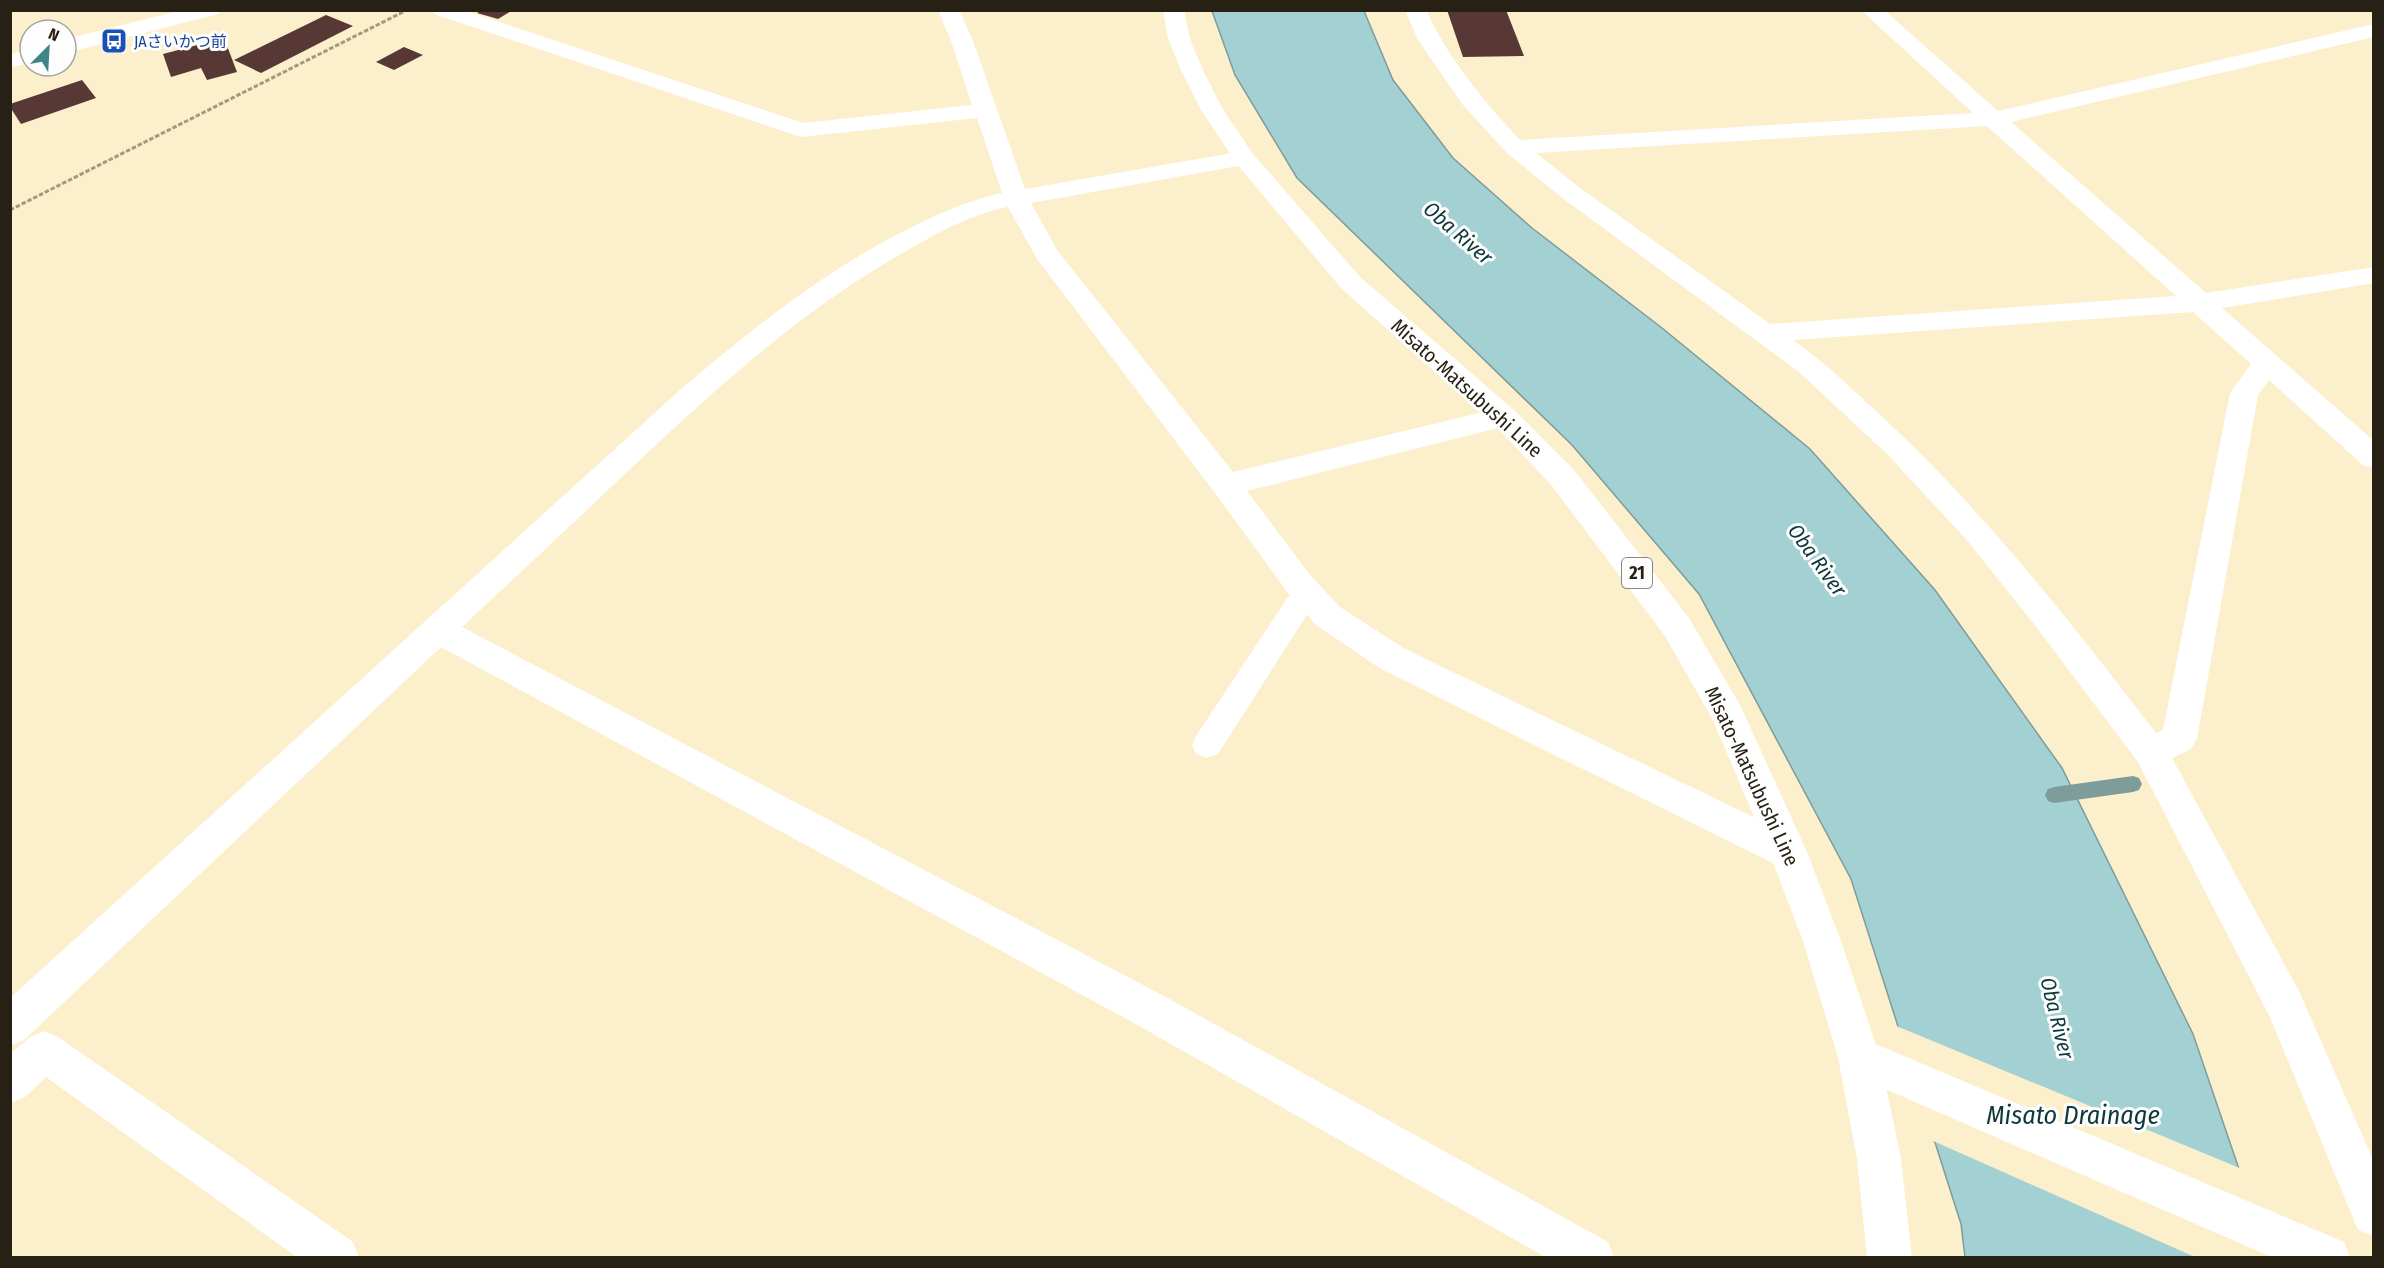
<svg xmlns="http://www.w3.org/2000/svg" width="2384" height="1268" font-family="'Fira Sans Condensed','Noto Sans JP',sans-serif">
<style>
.water{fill:#a3d0d3;stroke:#7e9c9a;stroke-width:1.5}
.pier{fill:#fcefcc}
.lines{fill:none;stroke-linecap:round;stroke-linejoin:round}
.stream{fill:#7e9c9a;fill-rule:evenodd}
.building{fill:#583835}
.path{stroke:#a2997f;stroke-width:3;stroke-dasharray:4.5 2;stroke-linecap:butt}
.service{fill:#fff;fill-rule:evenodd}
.minor{fill:#fff;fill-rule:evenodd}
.secondary{fill:#fff;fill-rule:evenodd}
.primary{fill:#fff;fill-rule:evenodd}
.labels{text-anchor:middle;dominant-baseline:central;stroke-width:6;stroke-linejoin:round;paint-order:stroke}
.far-transit-label{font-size:16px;fill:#164399;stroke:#fdfdfd;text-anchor:start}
.shield{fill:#fdfdfd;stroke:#66635a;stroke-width:1.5}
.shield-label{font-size:18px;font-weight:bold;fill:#262114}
.street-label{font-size:20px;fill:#262114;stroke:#fdfdfd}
.water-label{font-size:21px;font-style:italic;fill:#0e393c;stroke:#fdfdfd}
.near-water-label{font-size:26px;font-style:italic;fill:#0e393c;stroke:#fdfdfd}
</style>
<rect width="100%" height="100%" fill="#fcefcc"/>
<path class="water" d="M1212,11H1364L1393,80L1453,158L1532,228L1662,328L1810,449L1935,590L2062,768L2193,1034L2269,1257H1965L1961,1224L1851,879L1699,594L1572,445L1297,178L1235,75Z"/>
<path class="pier" d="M1894,1025L2242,1169L2272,1258L2195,1257L1931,1140Z"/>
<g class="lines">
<path class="stream" d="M2133,776L2139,778L2142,784L2139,790L2133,792L2054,803L2048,801L2045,795L2048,789L2054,787Z"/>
</g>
<g class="building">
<path d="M482,10H513L498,19L477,13Z"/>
<path d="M1447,10H1506L1524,56L1463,57Z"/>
<path d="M326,15L353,26L261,73L234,60Z"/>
<path d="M224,38L237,72L207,80L201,68L171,77L163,54Z"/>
<path d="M404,47L423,55L394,70L376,62Z"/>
<path d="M82,80L96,98L21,124L10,107V104Z"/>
</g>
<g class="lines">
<path class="path" d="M10,210L403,12"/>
<path class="service" d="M1310,585L1320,588L1324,596L1320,604L1308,613L1218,754L1207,758L1196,754L1192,745L1196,736L1288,597L1300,588Z"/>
<g class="minor">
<path d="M431,10H463L803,123L972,105L951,41L938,10H959L973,41L1025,189L1244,151L1252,153L1256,158L1252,163L1244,165L1031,203L1057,250L1233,472L1504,407L1514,410L1518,417L1514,424L1247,491L1310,575L1340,607L1405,649L1801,840L1807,852L1801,864L1788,869L1775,864L1381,669L1316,625L1288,593L1215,493L1037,259L1008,207C970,214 934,235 901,254C792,316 701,402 611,487C562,534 512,580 462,627L1162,995L1608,1242L1614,1258H1547L1134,1023L441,647L24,1040L10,1046V998L680,390C758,324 839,259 933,217C956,207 977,198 1002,193L977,118L801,137L434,14Z"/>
<path d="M1405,10H1426C1449,60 1483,100 1520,140L1973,113L1861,10H1884L1998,111L2374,24V37L2011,122L2206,293L2374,267V283L2222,308L2374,441V468L2364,466L2269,380L2258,395L2197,739L2191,749L2172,758L2299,991L2374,1162V1236L2358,1230L2270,1017L2138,762L2034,624L1966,539L1886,453L1799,372L1561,197L1506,152L1463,105L1418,40ZM1987,126L2176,296L1770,324L1579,187L1536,153ZM2193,312L2251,364L2230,393L2163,730L2156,733C2069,620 1982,508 1876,411C1849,386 1823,361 1793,340Z"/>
<path d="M44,1031L58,1037L353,1242L359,1258H298L46,1077L25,1097L10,1103V1054L30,1037Z"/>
<path d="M1859,1037L2344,1242L2350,1258H2274L1844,1071L1838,1057L1844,1043Z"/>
</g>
<g class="secondary">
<path d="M183,10H221L218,14L66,53V39Z"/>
<path d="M30,49V63L10,67V54Z"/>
</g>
<path class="primary" d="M1163,10H1184L1190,39L1203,70L1222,108L1253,154L1360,277L1514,410L1574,470L1689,618L1740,705L1807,852L1841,941L1880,1057L1901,1159L1912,1258H1867L1857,1159L1838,1057L1803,941L1769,852L1713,720L1665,636L1552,486L1494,424L1342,289L1236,163L1200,108L1181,70L1168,39Z"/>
</g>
<defs>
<g id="bus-square" transform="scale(1.35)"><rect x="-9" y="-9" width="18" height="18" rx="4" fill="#1a4fb4" stroke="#fdfdfd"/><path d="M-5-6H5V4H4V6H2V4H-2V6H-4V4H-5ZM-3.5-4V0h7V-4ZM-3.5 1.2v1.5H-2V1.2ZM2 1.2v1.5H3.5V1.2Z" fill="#fff"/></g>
</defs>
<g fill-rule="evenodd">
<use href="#bus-square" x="114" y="41"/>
</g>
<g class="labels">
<g class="far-transit-label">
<text x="134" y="41">JAさいかつ前</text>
</g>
<rect class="shield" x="1622" y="558" width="30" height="30" rx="4.5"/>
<g class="shield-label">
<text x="1637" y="573">21</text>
</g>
<g class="street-label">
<text transform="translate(1467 388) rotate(42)">Misato-Matsubushi Line</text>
<text transform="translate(1752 776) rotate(65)">Misato-Matsubushi Line</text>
</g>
<g class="water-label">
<text transform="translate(1458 233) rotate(41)">Oba River</text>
<text transform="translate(1817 560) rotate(54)">Oba River</text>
<text transform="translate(2057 1018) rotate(76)">Oba River</text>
</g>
<g class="near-water-label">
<text x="2073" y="1115">Misato Drainage</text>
</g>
</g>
<rect width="2384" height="1268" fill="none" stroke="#262114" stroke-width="24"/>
<g transform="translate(48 48) rotate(24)"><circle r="28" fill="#fdfdfd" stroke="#a7a5a0" stroke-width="1.5"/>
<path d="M0-4.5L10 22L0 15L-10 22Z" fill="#3e8688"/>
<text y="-9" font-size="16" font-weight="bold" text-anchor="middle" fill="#262114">N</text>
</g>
</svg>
